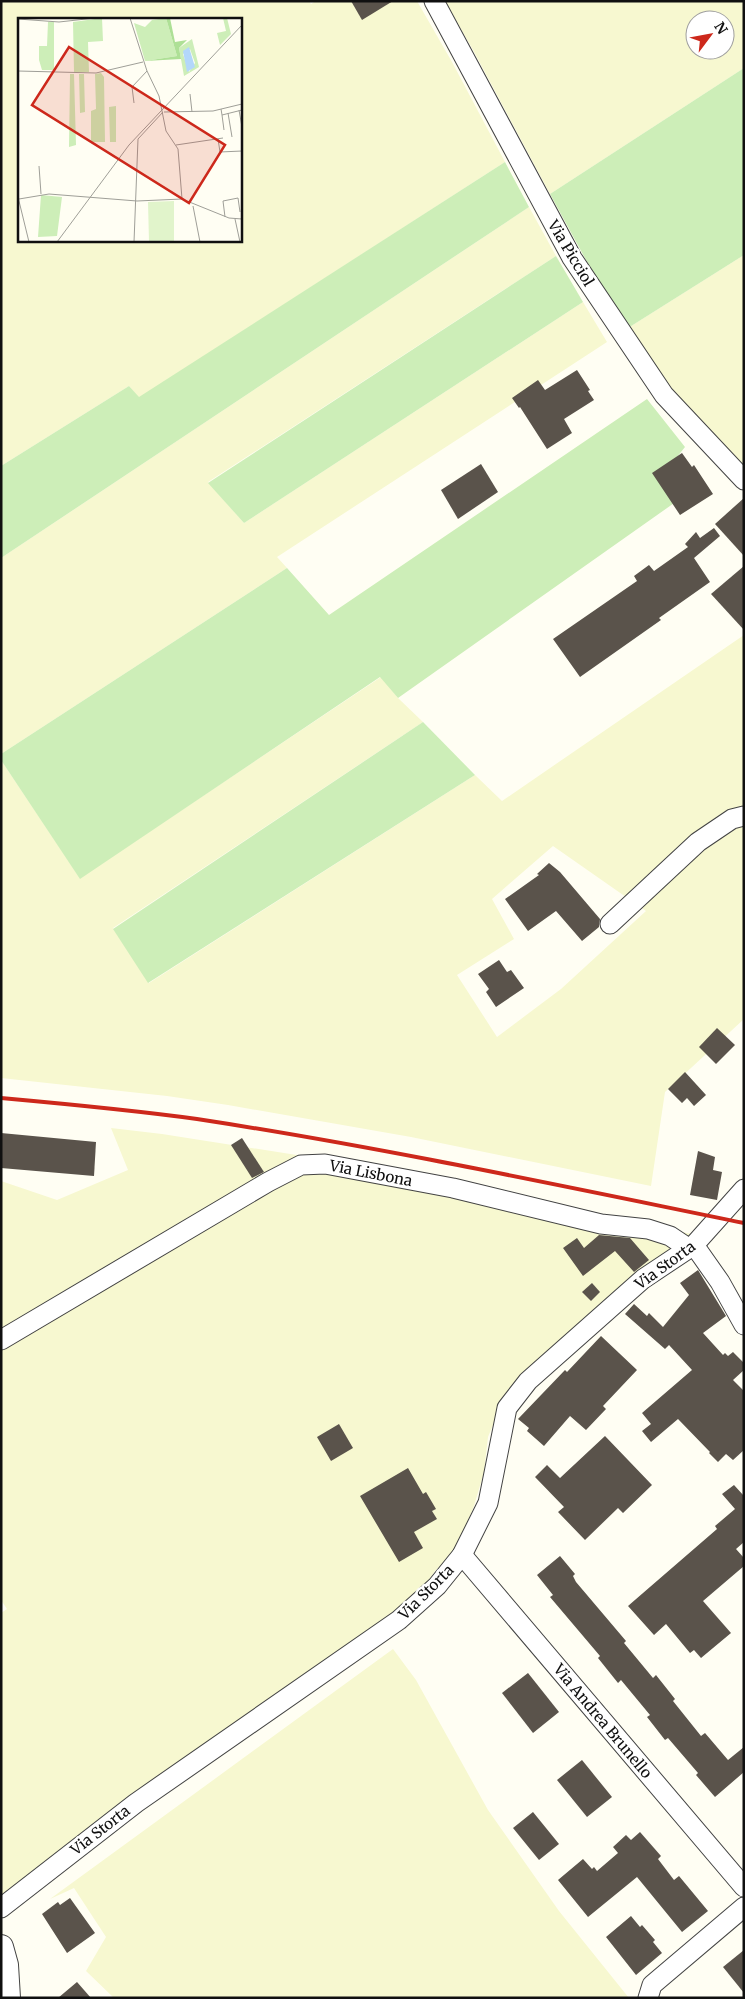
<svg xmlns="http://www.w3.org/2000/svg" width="745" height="1999" font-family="Merriweather,serif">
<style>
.farmland{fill:#f7f8d0;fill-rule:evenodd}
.green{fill:#cdeeb8}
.building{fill:#5a534b}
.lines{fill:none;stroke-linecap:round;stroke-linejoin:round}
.minor-casing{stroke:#434343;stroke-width:21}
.tertiary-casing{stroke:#434343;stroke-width:26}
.minor{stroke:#fff;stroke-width:19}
.tertiary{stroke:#fff;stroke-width:24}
.rail{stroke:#cd281b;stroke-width:4}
.labels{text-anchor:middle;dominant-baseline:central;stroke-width:5;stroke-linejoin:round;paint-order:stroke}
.street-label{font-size:15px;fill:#101010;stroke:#fff}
.inset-road{fill:none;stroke:#9f9f98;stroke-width:1}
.view{fill:#cd281b;fill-opacity:0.15;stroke:#cd281b;stroke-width:2.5}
.inset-edge{fill:none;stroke:#101010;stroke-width:2.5}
</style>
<rect width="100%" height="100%" fill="#fffef3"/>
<g class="farmland">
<path d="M1,1H309L311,4L316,1H417L452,62L505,162L139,398L129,386L1,466ZM19,19H240V240H19Z"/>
<path d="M449,1H744V68L550,194L473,50L446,3ZM695,20H725V50H695Z"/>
<path d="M529,207L556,256L208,482L244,523L583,302L607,342L277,557L287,568L1,754V558Z"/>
<path d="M744,255V471L660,376L628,328Z"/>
<path d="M744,635V1019L665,1092L651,1186L411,1137L228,1105L167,1096L1,1078V760L80,878L381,677L398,698L423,722L113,928L149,983L475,775L502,801ZM553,846L646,911L561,989L497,1037L457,975L514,939L492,899Z"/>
<path d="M111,1128L162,1134L303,1156L697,1235L502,1403L488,1437L484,1472L474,1506L456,1550L435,1571L411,1606L1,1904V1613L7,1609L1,1600V1181L57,1200L128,1170Z"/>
<path d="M393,1649L416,1680L488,1810L559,1911L629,1998H114L86,1971L106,1937L74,1888L50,1899Z"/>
</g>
<g class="green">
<path d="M744,68V255L628,328L586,260L550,194Z"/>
<path d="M505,162L529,207L1,558V466L129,386L139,397Z"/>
<path d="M556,256L583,302L244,523L208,483Z"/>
<path d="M647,399L685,447L660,478L677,501L398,698L380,677L80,879L1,760V754L287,568L329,615Z"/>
<path d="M423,722L475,775L148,983L113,929Z"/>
</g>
<g class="building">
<path d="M351,1H393L362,20Z"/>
<path d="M577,370L590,390L588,391L594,400L564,419L572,433L547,449L520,407L519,408L512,398L538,380L545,390Z"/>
<path d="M682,453L692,467L694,465L713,494L680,515L652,473Z"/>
<path d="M481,464L498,492L458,519L441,490Z"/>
<path d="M744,498V556L715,524Z"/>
<path d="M714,528L720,536L694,558L710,582L659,618L661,620L580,677L553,639L637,581L634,576L649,565L654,571L688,547L685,544L696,532L700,538Z"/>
<path d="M744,566V630L711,594Z"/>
<path d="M549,863L560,872L600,919L599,927L582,941L556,911L528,931L505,899L539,875L537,874Z"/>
<path d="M499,960L507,972L511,970L524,988L496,1007L486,992L489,989L478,974Z"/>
<path d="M717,1028L735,1045L716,1064L699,1047Z"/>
<path d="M685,1072L706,1095L694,1106L687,1098L682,1103L668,1089Z"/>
<path d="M1,1133L96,1142L94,1176L1,1168Z"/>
<path d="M242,1138L264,1172L252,1178L231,1145Z"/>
<path d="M698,1151L715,1157L713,1170L722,1172L717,1200L690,1195Z"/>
<path d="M599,1235L630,1238L649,1260L634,1272L615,1251L583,1276L563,1248L577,1238L584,1248Z"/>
<path d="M698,1270L726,1316L703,1333L723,1355L725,1353L728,1356L733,1352L744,1363V1370L733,1380L744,1391V1450L733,1460L726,1454L718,1462L709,1453L710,1452L678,1419L651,1442L642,1431L651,1424L642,1413L692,1370L669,1345L665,1349L625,1314L634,1304L647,1316L649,1313L663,1327L689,1295L680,1283Z"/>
<path d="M592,1283L600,1292L591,1301L582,1292Z"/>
<path d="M601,1336L637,1370L603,1406L606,1409L586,1430L570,1416L544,1446L527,1431L529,1428L518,1419L565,1370L567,1372Z"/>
<path d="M339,1424L353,1448L331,1461L317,1437Z"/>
<path d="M605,1436L652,1485L623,1513L618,1508L585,1540L558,1512L564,1507L535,1477L547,1465L560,1478Z"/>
<path d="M408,1468L423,1494L426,1492L436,1509L432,1511L437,1519L414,1532L423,1548L399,1562L360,1496Z"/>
<path d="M734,1485L744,1496V1542L736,1549L744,1558V1566L703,1601L731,1633L701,1658L694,1650L690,1653L666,1624L654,1635L628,1606L717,1529L715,1526L735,1509L722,1494Z"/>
<path d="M560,1556L575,1574L573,1576L576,1582L626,1641L624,1643L653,1678L656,1675L675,1699L673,1701L701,1736L705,1733L728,1760L744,1747V1772L715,1797L696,1775L698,1773L668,1738L665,1740L647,1717L650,1715L621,1680L618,1683L598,1658L600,1656L550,1597L553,1595L537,1575Z"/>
<path d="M528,1673L559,1712L533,1733L502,1693Z"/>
<path d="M582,1760L612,1797L587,1817L557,1780Z"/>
<path d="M533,1812L559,1844L539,1860L513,1828Z"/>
<path d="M640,1832L661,1856L658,1859L674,1880L679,1876L708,1911L682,1932L637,1877L588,1917L558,1880L583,1859L592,1869L594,1867L597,1871L618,1853L613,1847L626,1835L631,1840Z"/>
<path d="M70,1898L95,1933L67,1953L42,1914L58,1902L60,1905Z"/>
<path d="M631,1916L640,1927L642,1925L655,1940L653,1942L662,1953L636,1975L606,1937Z"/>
<path d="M744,1950V1993L723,1967Z"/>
<path d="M77,1982L91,1998H58Z"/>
</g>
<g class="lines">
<g class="minor-casing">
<g id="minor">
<path d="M434,1L572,258L664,395L744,480"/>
<path d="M610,924L698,842L732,819L744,816"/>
<path d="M694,1245L720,1282L744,1325"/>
<path d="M1,1340L268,1182L301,1165L325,1164L453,1188L601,1224L648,1229L670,1236L688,1248"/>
<path d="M462,1555L744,1887"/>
<path d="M1,1908L136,1803L399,1620L437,1586L462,1555L488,1503L507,1408L528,1381L643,1279L694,1245L744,1189"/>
<path d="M648,1998L652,1985L744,1907"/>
</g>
</g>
<g class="tertiary-casing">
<path id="tertiary" d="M1,1947L6,1965L8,1998"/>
</g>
<use href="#minor" class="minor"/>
<use href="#tertiary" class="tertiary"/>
<path class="rail" d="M1,1098C67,1104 132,1110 197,1119C380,1147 562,1186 744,1223"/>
</g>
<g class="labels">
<g class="street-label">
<text transform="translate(571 253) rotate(59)">Via Picciol</text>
<text transform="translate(371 1173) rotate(11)">Via Lisbona</text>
<text transform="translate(665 1265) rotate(-36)">Via Storta</text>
<text transform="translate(426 1592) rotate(-45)">Via Storta</text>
<text transform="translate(603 1721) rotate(50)">Via Andrea Brunello</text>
<text transform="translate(100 1830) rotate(-38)">Via Storta</text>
</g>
</g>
<g transform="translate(18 18)">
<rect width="224" height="224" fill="#fffef3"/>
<path d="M84,0L85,23L70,24L71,54H56L55,4ZM148,0L159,38L127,43L116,5L127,9L134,2ZM205,0H209L213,16L202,27L199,15L208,13ZM30,4H36V52H24L21,42V28H29ZM174,21L181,49L166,58L161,30ZM172,31L177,45L171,54L165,36ZM83,55L86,59L87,124H73V93L78,91L77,56ZM52,56H56L58,127L51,129ZM61,56H66L67,94L62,95ZM98,88V124H92L91,89ZM23,177L44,179L39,218L20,219Z" fill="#cdeeb8" fill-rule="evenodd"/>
<path d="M148,0H152L157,24L169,22L161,30L163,41L127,43L159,38Z" fill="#aee096"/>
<path d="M156,183V224H131L130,184Z" fill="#e1f4cb"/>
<path d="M171,29L177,49L169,54L165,33Z" fill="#b3d7fb"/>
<path class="inset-road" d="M112,0L129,53L141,78L148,113L160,131L164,181M0,1L41,4L77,0M0,53L78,55L125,44M172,76L174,94M116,85L114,69L129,53M203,91L204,97L224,92M221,92L224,109M146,94L195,93L224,86M210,95L214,119M204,97L206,112M200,121L202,134L224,133M158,127L205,120M21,148L23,176M0,179L11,224M1,181L31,176L119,183L164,181L211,200L224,201M175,188L182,224M207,199L205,183L220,180L222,194M217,201L222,224M39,224L111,127L224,7M116,224L120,121L145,94"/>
<path class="view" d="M51,29L207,127L171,185L14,87Z"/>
<rect width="224" height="224" class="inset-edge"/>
</g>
<rect width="745" height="1999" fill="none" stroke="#101010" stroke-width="5"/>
<g transform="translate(710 35) rotate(58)"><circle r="24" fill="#ffffff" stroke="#9f9f9f"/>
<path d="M0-4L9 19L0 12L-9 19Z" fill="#cd281b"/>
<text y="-8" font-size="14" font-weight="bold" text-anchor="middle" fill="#101010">N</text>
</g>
</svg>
